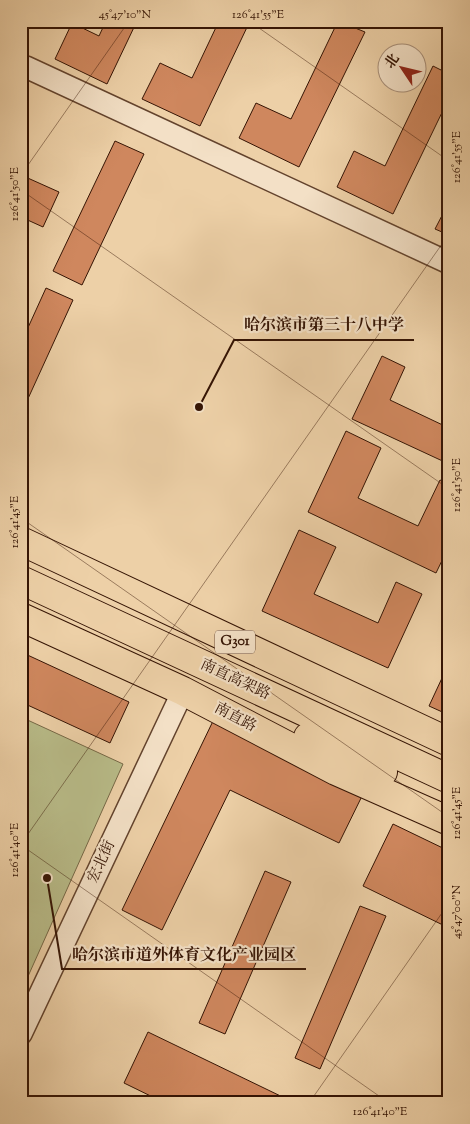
<svg xmlns="http://www.w3.org/2000/svg" width="470" height="1124" font-family="'Sorts Mill Goudy','Noto Serif SC',serif">
<style>
.green{fill:#b8bb88;stroke:#766846}
.building{fill:#cf875e;stroke:#351404}
.lines{fill:none;stroke-linecap:round;stroke-linejoin:round}
.minor-casing{stroke:#63432d;stroke-width:24}
.highway-casing{stroke:#351404;stroke-width:30}
.minor{stroke:#f3e0c6;stroke-width:21}
.highway{stroke:#edd0a7;stroke-width:28}
.ticks{fill:none;stroke:#351404;stroke-width:1;stroke-opacity:0.45}
.labels{text-anchor:middle;dominant-baseline:central;stroke-width:4.5;stroke-linejoin:round;paint-order:stroke}
.shield{fill:#f3e0c6;stroke:#6e513e;stroke-width:1}
.shield-label{font-size:14px;font-weight:bold;fill:#351404}
.street-label{font-size:15px;fill:#351404;stroke:#f3e0c6}
.leader{fill:none;stroke:#351404;stroke-width:2}
.callout-dot{fill:#351404;stroke:#f3e0c6;stroke-width:2}
.callout-label{font-size:16px;text-anchor:middle;font-weight:bold;fill:#351404;stroke:#f3e0c6;stroke-width:4.5;stroke-linejoin:round;paint-order:stroke}
.neatline{fill:none;stroke:#351404;stroke-width:2}
.ticks-label{font-size:12px;text-anchor:middle;fill:#351404}
</style>
<rect width="100%" height="100%" fill="#edd0a7"/>
<filter id="stains"><feTurbulence type="fractalNoise" baseFrequency=".004" numOctaves="4"/><feColorMatrix values="0 0 0 0 .2 0 0 0 0 .09 0 0 0 0 .02 0 0 0 .5 -.17"/></filter>
<radialGradient id="worn" r=".72"><stop offset=".6" stop-color="#630" stop-opacity="0"/><stop offset="1" stop-color="#630" stop-opacity=".3"/></radialGradient>
<path class="green" d="M21,717L123,764L21,992Z"/>
<g class="building">
<path d="M106,21H137L107,84L55,59L72,23L99,36Z"/>
<path d="M219,21H250L200,126L142,99L160,63L192,78Z"/>
<path d="M338,21L365,32L299,167L239,138L256,103L291,119Z"/>
<path d="M433,66L449,74V98L393,214L337,187L354,151L385,166Z"/>
<path d="M115,141L144,154L82,285L53,271Z"/>
<path d="M21,175L59,192L43,227L21,217Z"/>
<path d="M449,202V235L435,229Z"/>
<path d="M46,288L73,300L21,414V343Z"/>
<path d="M382,356L405,367L390,400L449,428V464L352,419Z"/>
<path d="M346,431L381,448L358,498L418,526L440,480L449,484V546L436,573L308,512Z"/>
<path d="M299,530L336,547L314,594L378,623L396,582L422,594L388,668L262,611Z"/>
<path d="M21,652L129,702L110,743L21,702Z"/>
<path d="M449,663V715L429,706Z"/>
<path d="M214,719L364,792L339,843L230,790L162,930L122,910Z"/>
<path d="M393,824L449,851V928L363,886Z"/>
<path d="M265,871L291,882L225,1034L199,1023Z"/>
<path d="M360,906L386,916L320,1069L295,1058Z"/>
<path d="M148,1032L295,1103H165L124,1083Z"/>
</g>
<g class="lines">
<g class="minor-casing">
<g id="minor">
<path d="M21,68L26,67L449,263"/>
<path d="M21,1034L183,691"/>
</g>
</g>
<g class="highway-casing">
<g id="highway">
<path d="M21,541L449,742"/>
<path d="M21,580L449,779"/>
<path d="M21,617L183,691L336,771L449,821"/>
<path d="M308,737L383,772"/>
</g>
</g>
<use href="#minor" class="minor"/>
<use href="#highway" class="highway"/>
</g>
<path class="ticks" d="M249,21L449,161M21,175L129,21M21,190L449,489M21,518L449,817M21,844L449,234M21,845L389,1103M309,1103L449,903"/>
<g class="labels">
<rect class="shield" x="215" y="630.5" width="40" height="23" rx="4"/>
<g class="shield-label">
<text x="235" y="642">G301</text>
</g>
<g class="street-label">
<text transform="translate(235 680) rotate(25)">南直高架路</text>
<text transform="translate(235 718) rotate(28)">南直路</text>
<text transform="translate(102 862) rotate(-65)">宏北街</text>
</g>
</g>
<path class="leader" d="M199 407L234 340H414M47 878L62 969H306"/>
<g class="callout-dot">
<circle cx="199" cy="407" r="5"/>
<circle cx="47" cy="878" r="5"/>
</g>
<g class="callout-label">
<text x="324" y="330">哈尔滨市第三十八中学</text>
<text x="184" y="960">哈尔滨市道外体育文化产业园区</text>
</g>
<rect width="470" height="1124" fill="none" stroke="#edd0a7" stroke-width="55"/>
<g transform="translate(402 68) rotate(305)"><circle r="24" fill="#f3e0c6" stroke="#a78e78"/>
<path d="M0-4L9 19L0 12L-9 19Z" fill="#8f2418"/>
<text y="-8" font-size="14" font-weight="bold" text-anchor="middle" fill="#351404">北</text>
</g>
<rect x="28" y="28" width="414" height="1068" class="neatline"/>
<g class="ticks-label">
<text x="125" y="18">45°47'10"N</text>
<text x="258" y="18">126°41'55"E</text>
<text transform="translate(456 157) rotate(-90)" y="4">126°41'55"E</text>
<text transform="translate(14 194) rotate(-90)" y="4">126°41'50"E</text>
<text transform="translate(456 485) rotate(-90)" y="4">126°41'50"E</text>
<text transform="translate(14 522) rotate(-90)" y="4">126°41'45"E</text>
<text transform="translate(456 813) rotate(-90)" y="4">126°41'45"E</text>
<text transform="translate(14 850) rotate(-90)" y="4">126°41'40"E</text>
<text transform="translate(456 912) rotate(-90)" y="4">45°47'00"N</text>
<text x="380" y="1115">126°41'40"E</text>
</g>
<rect width="100%" height="100%" filter="url(#stains)"/>
<rect width="100%" height="100%" fill="url(#worn)"/>
</svg>
